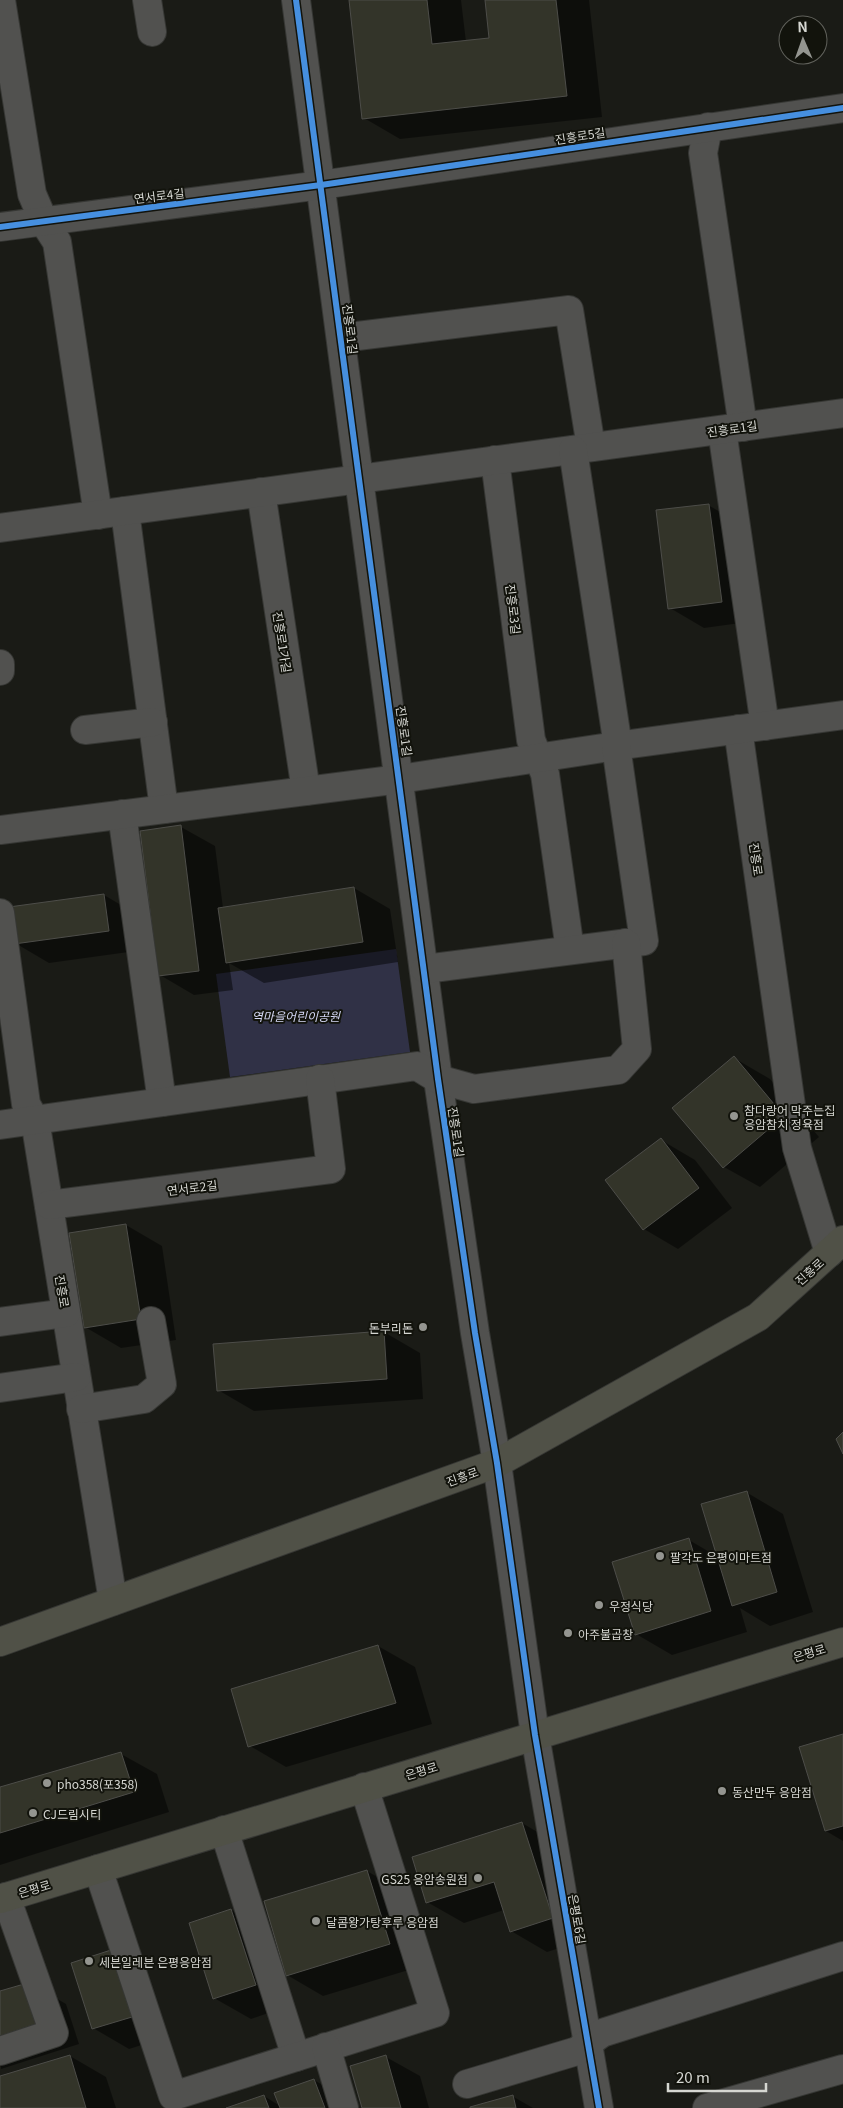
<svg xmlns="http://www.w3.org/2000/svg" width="843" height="2108" font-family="Georgia,'Noto Sans KR',serif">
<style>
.green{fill:#303146}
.shadow{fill:#0007}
.building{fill:#333429;stroke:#4d4d49}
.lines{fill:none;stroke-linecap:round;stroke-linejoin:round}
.minor-casing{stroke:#363734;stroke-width:30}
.major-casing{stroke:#363734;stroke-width:30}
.minor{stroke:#51514f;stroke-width:28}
.major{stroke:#505147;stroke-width:28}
.cycleway-casing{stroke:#12130c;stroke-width:9}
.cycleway{stroke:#468fdf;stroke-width:6}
.poi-dot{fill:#949590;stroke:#12130c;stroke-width:2}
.labels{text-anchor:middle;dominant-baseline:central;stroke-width:4;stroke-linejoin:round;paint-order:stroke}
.street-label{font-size:12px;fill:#d6d7d2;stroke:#12130c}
.park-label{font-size:12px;font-style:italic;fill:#d5d8f5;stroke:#12130c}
.poi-label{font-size:12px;fill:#d6d7d2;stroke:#12130c;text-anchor:start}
</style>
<rect width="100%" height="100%" fill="#1a1b16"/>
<path class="green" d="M396,949L410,1052L230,1077L216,974Z"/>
<g class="shadow">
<path d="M350,0H461L466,42L490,39L486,0H589L602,117L400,139L364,118Z"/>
<path d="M708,505L743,525L755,621L704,628L670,608Z"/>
<path d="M181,827L215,846L223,908L354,888L390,909L398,962L264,983L229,963L233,990L194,995L160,975Z"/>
<path d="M104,895L138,915L143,950L49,963L15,943Z"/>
<path d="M734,1058L770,1079L819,1137L760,1187L724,1167Z"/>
<path d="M661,1140L695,1160L732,1208L678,1249L644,1229L607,1180Z"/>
<path d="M126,1225L162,1246L176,1340L121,1348L85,1327Z"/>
<path d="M384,1332L420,1353L423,1399L254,1411L218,1390Z"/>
<path d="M746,1492L783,1514L813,1612L770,1626L740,1608L747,1632L672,1655L636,1634L689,1540L718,1557Z"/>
<path d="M378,1646L415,1667L432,1724L286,1767L250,1746Z"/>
<path d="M843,1735V1841L826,1831Z"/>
<path d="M121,1754L157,1774L169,1812L0,1865V1788Z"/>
<path d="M522,1823L558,1844L588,1939L547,1952L511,1931L504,1910L464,1923L427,1902Z"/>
<path d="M367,1871L403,1892L425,1965L323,1996L287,1975Z"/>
<path d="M231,1910L267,1931L291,2005L251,2019L214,1998Z"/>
<path d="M111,1951L147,1972L167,2037L129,2049L93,2028Z"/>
<path d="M30,1983L66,2004L79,2044L1,2069L0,1993Z"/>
<path d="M70,2056L106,2077L116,2108H0V2077Z"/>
<path d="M386,2057L420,2076L429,2108H363Z"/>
<path d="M314,2080L348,2100L351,2108H230L264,2096L280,2106Z"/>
<path d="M512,2096L533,2108H472Z"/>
</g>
<g class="building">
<path d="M349,0H427L432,44L489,38L485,0H556L567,96L362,119Z"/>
<path d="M709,504L722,602L668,609L656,510Z"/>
<path d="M181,825L199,971L158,976L140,831Z"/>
<path d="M354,887L363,942L226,963L218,908Z"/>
<path d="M104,894L109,931L14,944L9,907Z"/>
<path d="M734,1056L784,1116L723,1168L672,1108Z"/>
<path d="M661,1138L699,1188L643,1230L605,1180Z"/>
<path d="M126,1224L141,1319L84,1328L69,1233Z"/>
<path d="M384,1331L387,1379L217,1391L213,1344Z"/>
<path d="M843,1432V1454L836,1439Z"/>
<path d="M747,1491L777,1592L732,1606L701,1504Z"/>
<path d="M689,1538L711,1611L635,1635L612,1562Z"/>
<path d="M378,1645L396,1703L248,1747L231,1689Z"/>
<path d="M843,1734V1826L825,1831L799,1747Z"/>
<path d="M121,1752L134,1792L0,1833V1787Z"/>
<path d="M522,1822L553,1918L510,1932L494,1882L426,1903L412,1857Z"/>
<path d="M367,1870L390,1944L286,1976L264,1901Z"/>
<path d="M231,1909L256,1985L213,1999L189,1923Z"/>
<path d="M111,1950L132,2017L92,2029L71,1963Z"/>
<path d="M31,1982L44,2024L0,2037V1991Z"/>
<path d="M70,2055L86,2108H0V2076Z"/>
<path d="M386,2055L401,2108H362L350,2066Z"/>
<path d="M314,2079L325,2108H280L274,2093Z"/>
<path d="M264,2095L269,2108H226Z"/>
<path d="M513,2095L516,2108H470V2107Z"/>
</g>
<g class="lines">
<g class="minor-casing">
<g id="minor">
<path d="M1,0L32,194L44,222L57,242L98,515"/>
<path d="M147,0L152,32"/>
<path d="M296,0L438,1079L475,1333L497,1463L535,1735L599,2108"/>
<path d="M708,127L703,153L743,427"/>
<path d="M0,227L321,185L843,108"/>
<path d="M341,338L569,310L591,447"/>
<path d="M722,430L765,726"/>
<path d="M495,460L531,740L545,774L570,950"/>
<path d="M261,492L306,791"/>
<path d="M125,511L164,809"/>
<path d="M0,528L843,413"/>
<path d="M0,664V671"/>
<path d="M738,729L797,1148L829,1253"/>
<path d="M85,730L153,722"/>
<path d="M122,814L162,1102"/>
<path d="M0,830L400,779L616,746L843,715"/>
<path d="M0,913L26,1104L35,1120L113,1601"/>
<path d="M425,969L644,941L616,746V733L573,450"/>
<path d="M0,1125L417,1066L438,1079L474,1089L618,1070L637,1049L626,943"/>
<path d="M49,1205L331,1169L320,1079"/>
<path d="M0,1322L66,1313"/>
<path d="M0,1388L76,1377"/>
<path d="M81,1409L144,1399L162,1384L151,1321"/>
<path d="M224,1830L296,2057"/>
<path d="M98,1869L173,2096L435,2013L364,1787"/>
<path d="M326,2047L344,2108"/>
<path d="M0,2051L54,2033L6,1897"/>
<path d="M467,2084L577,2051L602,2033L843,1956"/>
<path d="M707,2108L843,2069"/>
</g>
</g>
<g class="major-casing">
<g id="major">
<path d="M0,1642L497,1463L758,1317L843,1240"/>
<path d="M0,1899L843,1642"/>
</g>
</g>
<use href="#minor" class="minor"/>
<use href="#major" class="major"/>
<g class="cycleway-casing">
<g id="cycleway">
<path d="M296,0L438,1079L475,1333L497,1463L535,1735L599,2108"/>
<path d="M0,227L321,185L843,108"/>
</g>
</g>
<use href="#cycleway" class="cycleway"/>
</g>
<g class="poi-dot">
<circle cx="734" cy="1116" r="5"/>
<circle cx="423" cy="1327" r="5"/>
<circle cx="660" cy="1556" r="5"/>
<circle cx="599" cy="1605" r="5"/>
<circle cx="568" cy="1633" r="5"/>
<circle cx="47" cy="1783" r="5"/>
<circle cx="722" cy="1791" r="5"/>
<circle cx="33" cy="1813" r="5"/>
<circle cx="478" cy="1878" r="5"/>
<circle cx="316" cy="1921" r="5"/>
<circle cx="89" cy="1961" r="5"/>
</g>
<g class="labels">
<g class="street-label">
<text transform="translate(580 135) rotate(-9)">진흥로5길</text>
<text transform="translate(159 195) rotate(-7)">연서로4길</text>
<text transform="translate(351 329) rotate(83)">진흥로1길</text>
<text transform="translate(732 428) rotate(-8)">진흥로1길</text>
<text transform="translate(514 609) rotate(83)">진흥로3길</text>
<text transform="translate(283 642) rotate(81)">진흥로1가길</text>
<text transform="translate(405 731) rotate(82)">진흥로1길</text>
<text transform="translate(757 859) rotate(82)">진흥로</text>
<text transform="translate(457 1132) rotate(82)">진흥로1길</text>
<text transform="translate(192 1187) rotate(-7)">연서로2길</text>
<text transform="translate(809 1271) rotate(-42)">진흥로</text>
<text transform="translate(63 1291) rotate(81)">진흥로</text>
<text transform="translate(462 1476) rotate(-20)">진흥로</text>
<text transform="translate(809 1652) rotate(-17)">은평로</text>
<text transform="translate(421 1770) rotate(-17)">은평로</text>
<text transform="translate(34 1888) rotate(-17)">은평로</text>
<text transform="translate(578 1919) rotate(80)">은평로6길</text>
</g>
<g class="park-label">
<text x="296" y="1015">역마을어린이공원</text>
</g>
<g class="poi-label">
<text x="744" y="1109">참다랑어 막주는집<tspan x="744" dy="14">응암참치 정육점</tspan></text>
<text x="413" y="1327" text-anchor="end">돈부리돈</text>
<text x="670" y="1556">팔각도 은평이마트점</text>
<text x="609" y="1605">우정식당</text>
<text x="578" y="1633">아주불곱창</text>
<text x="57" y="1783">pho358(포358)</text>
<text x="732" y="1791">동산만두 응암점</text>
<text x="43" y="1813">CJ드림시티</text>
<text x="468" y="1878" text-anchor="end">GS25 응암송원점</text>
<text x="326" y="1921">달콤왕가탕후루 응암점</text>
<text x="99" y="1961">세븐일레븐 은평응암점</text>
</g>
</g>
<g transform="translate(803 40) rotate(358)"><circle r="24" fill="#12130c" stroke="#60615b"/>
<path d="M0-4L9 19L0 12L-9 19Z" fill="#949590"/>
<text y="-8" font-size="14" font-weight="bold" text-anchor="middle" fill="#d6d7d2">N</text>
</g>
<path d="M668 2083v8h98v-8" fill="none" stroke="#d6d7d2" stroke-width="2.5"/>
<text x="676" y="2083" font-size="15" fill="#d6d7d2" stroke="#12130c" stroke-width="4" paint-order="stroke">20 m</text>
</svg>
